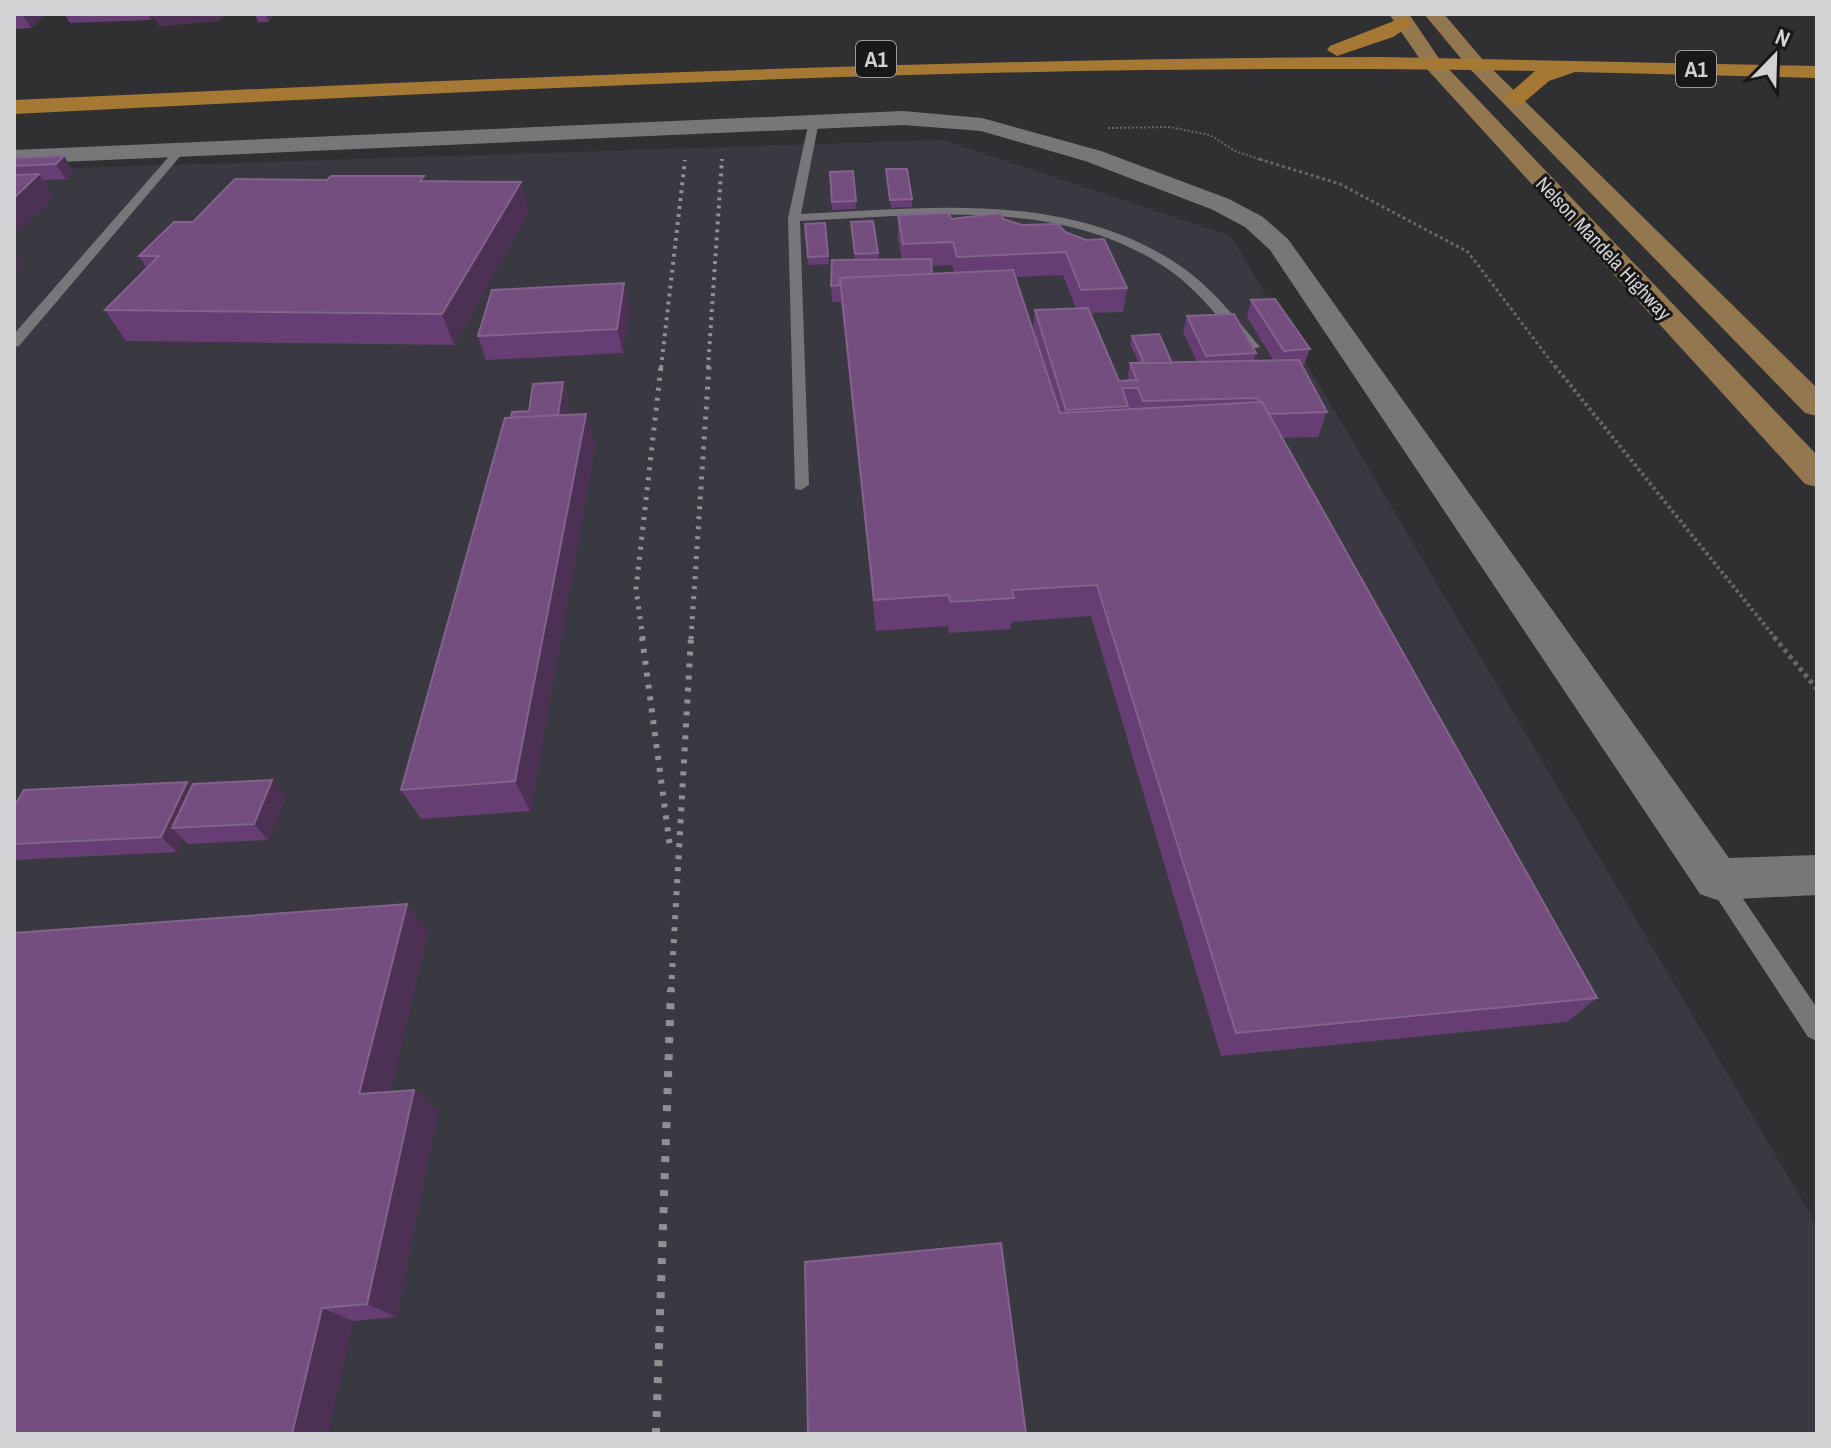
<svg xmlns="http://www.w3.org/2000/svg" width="1831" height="1448" font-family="'Archivo Narrow',sans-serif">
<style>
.built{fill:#3a3841}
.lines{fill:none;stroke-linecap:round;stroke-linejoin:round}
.path-far3{stroke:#676669;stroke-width:2;stroke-dasharray:2 2;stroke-linecap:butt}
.path-far2{stroke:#676669;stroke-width:3;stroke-dasharray:3 3;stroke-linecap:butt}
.path-far1{stroke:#676669;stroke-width:4;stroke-dasharray:3 3;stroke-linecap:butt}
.path{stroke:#676669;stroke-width:5;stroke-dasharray:4 4;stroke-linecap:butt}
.lane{fill:#777679;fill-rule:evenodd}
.street{fill:#777679;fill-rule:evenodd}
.primary{fill:#93784f;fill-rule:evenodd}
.highway{fill:#a57933;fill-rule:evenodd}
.rail-far4{stroke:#908f92;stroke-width:3;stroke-dasharray:2 4;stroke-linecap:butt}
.rail-far3{stroke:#908f92;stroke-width:4;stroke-dasharray:3 5;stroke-linecap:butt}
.rail-far2{stroke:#908f92;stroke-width:5;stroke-dasharray:3 7;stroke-linecap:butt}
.rail-far1{stroke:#908f92;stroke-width:6;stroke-dasharray:4 8;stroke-linecap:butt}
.rail{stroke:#908f92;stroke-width:8;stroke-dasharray:6 11;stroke-linecap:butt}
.wall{fill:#673e73;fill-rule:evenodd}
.shaded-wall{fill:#4c3155}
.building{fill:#734e7e;stroke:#82638b;stroke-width:2}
.labels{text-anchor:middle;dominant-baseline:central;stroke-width:6;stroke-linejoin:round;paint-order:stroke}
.far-street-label{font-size:20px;fill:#d2d2d4;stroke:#181819}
.shield{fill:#181819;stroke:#9a9a9c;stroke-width:2}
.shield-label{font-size:22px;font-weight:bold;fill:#d2d2d4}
</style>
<rect width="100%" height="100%" fill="#302f32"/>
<path class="built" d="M943,140L1231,236L1817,1225V1434H14V170Z"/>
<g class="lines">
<path class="path-far3" d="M1108,128L1169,127L1210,135L1235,151L1265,161"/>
<path class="path-far2" d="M1259,159L1340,184L1468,252L1556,368"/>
<path class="path-far1" d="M1555,366L1776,639"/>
<path class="path" d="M1774,637L1817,689"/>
<g class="lane">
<path d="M814,118L819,121L801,214C928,208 1067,190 1179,265C1209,285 1237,319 1260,347L1248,350C1223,324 1201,293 1172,272C1064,195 924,216 800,221L809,485L801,490L795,489L788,218L809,121Z"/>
<path d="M179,145L188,147L19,346L14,347V334Z"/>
<path d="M1717,869L1725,872L1817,1008V1041L1808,1037L1709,886L1706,879L1709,872Z"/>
</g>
<path class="street" d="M903,111L982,118L1101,151L1229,199L1263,217L1288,239L1729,858L1817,855V895L1717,900L1700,894L1270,250L1245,227L1211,209L1085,161L981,131L903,125L14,164V150Z"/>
<g class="primary">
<path d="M1389,14H1409L1440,60L1817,455V487L1805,484L1426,68Z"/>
<path d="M1424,14H1444L1483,60L1817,388V416L1805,413L1469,68Z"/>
</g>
<g class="highway">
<path d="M1404,17L1414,23L1393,37L1337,56L1327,50L1330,46Z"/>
<path d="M1382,57L1817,66V78L1575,72L1549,81L1522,104L1514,106L1503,99L1535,71C1028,61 520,89 14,114V100C470,79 926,59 1382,57Z"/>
</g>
<path class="rail-far4" d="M722,161V157"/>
<g class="rail-far3">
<path d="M661,368L685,160"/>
<path d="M708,368L722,159"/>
</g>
<g class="rail-far2">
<path d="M643,639L636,589L661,366"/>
<path d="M691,639L709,366"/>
</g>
<g class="rail-far1">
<path d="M642,637L670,847"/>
<path d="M671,991L691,637"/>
</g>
<path class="rail" d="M656,1434L671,989"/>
</g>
<g class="wall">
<path d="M14,14H46L31,28L14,29Z"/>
<path d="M64,14H225L219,21L159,26L154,17L151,20L70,23Z"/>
<path d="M274,14L269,22H258L255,15Z"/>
<path d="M383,14H423L384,16Z"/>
<path d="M64,156L73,171L66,179L43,180L54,197L14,235V158Z"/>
<path d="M886,169L912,199V207L891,208Z"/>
<path d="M853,171L856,209L832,210L830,172Z"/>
<path d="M426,181L529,211L454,345L126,341L105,310L147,269L139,256L193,222Z"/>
<path d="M898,215L951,219H1003L1022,225L1065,232L1127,288L1123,312L1090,313L1119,381H1127L1130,363H1139L1130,344L1132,336L1172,363L1197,362L1183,332L1187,316L1256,353L1254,361H1274L1247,317L1251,300L1310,349L1304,365L1302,366L1327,412L1318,437L1282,438L1597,998L1567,1022L1221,1056L1091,616L1011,622V629L949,633L948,626L876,631L841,302H832L831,286L855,260L851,222L878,253L879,259H902L898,238ZM952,265L954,273L932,274L931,266ZM1063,275L1076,309L1035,310L1033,330L1016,277Z"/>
<path d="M825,223L829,264L808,265L805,224Z"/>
<path d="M629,307L623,353L486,360L478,336Z"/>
<path d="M563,382L568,399L566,415L586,414L595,445L530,811L421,819L401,790L529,411Z"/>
<path d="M192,787L286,796L268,840L188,844L183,839L177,852L14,860V807Z"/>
<path d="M428,931L390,1092L414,1090L438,1111L396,1317L354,1321L14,1434Z"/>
</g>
<g class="shaded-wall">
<path d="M24,14H46L31,28L23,15Z"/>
<path d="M148,14H225L219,21L159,26L154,17L151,20Z"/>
<path d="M267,14H274L269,22L266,15Z"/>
<path d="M64,156L73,171L66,179L56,164Z"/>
<path d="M39,174L54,197L14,235V198Z"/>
<path d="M521,182L529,211L454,345L442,314Z"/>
<path d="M14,253L22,265L14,273Z"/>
<path d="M624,283L629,307L623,353L617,329Z"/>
<path d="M563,382L568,399L563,438L557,421Z"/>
<path d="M586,414L595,445L530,811L515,781Z"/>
<path d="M272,780L286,796L268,840L254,824Z"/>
<path d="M187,782L202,798L172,828L183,839L177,852L161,837Z"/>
<path d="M407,904L428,931L385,1115L359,1094Z"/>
<path d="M414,1090L438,1111L396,1317L367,1304Z"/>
<path d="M322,1308L354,1321L328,1434H292Z"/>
</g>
<g class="building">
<path d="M64,156L56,164L14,166V158Z"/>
<path d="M886,169H907L912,199L890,200Z"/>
<path d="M853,171L856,201L832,202L830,172Z"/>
<path d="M39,174L14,198V175Z"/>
<path d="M331,176H424L420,181L521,182L442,314L105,310L159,256H139L174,222H193L235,179L327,180Z"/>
<path d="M949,213L951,219L1001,213L1003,219L1022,225L1058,224L1065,232L1086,240L1104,239L1127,288L1081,290L1066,252L957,257L953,242L903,244L898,215Z"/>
<path d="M873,221L878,253L855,254L851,222Z"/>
<path d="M825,223L828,256L808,257L805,224Z"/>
<path d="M931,259L932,274L840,278V285L831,286L832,260Z"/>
<path d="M1013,270L1060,413L1262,402L1597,998L1236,1033L1097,585L1012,590L1014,598L950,602L949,595L874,600L840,278Z"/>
<path d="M624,283L617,329L478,336L492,290Z"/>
<path d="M1275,299L1310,349L1284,351L1251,300Z"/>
<path d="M1088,308L1119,381L1137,380L1130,363L1299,360L1327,412L1269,414L1262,402H1260L1257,398L1143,401L1138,388H1122L1128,406L1066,410L1035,310Z"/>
<path d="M1234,314L1256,353L1206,356L1187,316Z"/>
<path d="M1159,334L1172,363H1144L1132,336Z"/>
<path d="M563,382L558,415L511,418L512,412L529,411L533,384Z"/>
<path d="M586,414L515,781L401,790L505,418Z"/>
<path d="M272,780L254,824L172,828L193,784Z"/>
<path d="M187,782L161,837L14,844V807L24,790Z"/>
<path d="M407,904L359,1094L414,1090L367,1304L322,1308L292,1434H14V933Z"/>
<path d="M1001,1243L1026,1434H808L805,1262Z"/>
</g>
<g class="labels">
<g class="far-street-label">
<text transform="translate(1604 248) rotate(47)">Nelson Mandela Highway</text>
</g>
<g class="shield">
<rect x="856" y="41" width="40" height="36" rx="6"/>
<rect x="1676" y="51" width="40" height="36" rx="6"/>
</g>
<g class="shield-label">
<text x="876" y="59">A1</text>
<text x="1696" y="69">A1</text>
</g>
</g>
<rect width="1831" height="1448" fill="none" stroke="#d2d2d4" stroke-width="32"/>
<g transform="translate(1775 56) rotate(23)" stroke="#181819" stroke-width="6" paint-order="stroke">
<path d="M0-6L14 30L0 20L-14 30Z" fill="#d2d2d4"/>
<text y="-12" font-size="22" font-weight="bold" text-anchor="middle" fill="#d2d2d4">N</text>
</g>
</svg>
